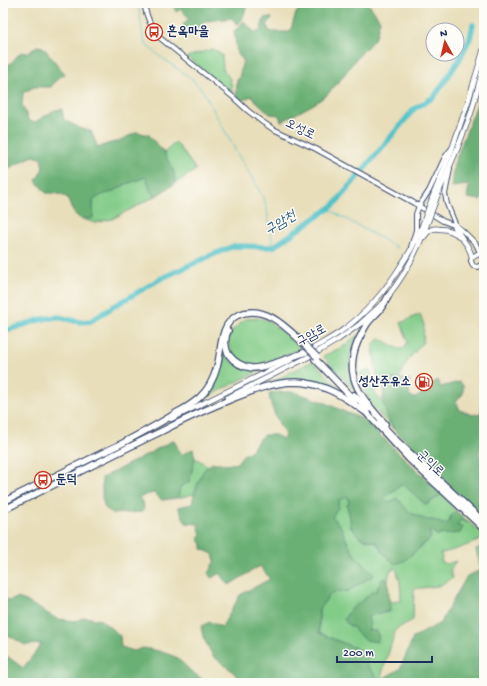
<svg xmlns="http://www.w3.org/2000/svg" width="487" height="686" font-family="'Gochi Hand','Poor Story',sans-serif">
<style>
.green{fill:#83cc88;stroke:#4f7e73;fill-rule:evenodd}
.forest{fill:#6ab074;stroke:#427069}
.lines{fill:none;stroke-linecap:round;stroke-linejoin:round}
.stream{stroke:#54c2c8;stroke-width:1}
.river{stroke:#54c2c8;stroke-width:5.5}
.secondary-casing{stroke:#3a496c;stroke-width:6}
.primary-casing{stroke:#3a496c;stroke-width:6}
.highway-casing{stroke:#3a496c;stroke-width:8}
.secondary{stroke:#fff;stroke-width:4}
.primary{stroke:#fff;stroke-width:4.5}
.highway{stroke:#fff;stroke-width:5.5}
.primary-bridge-casing{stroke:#3a496c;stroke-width:6;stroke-linecap:butt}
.highway-bridge-casing{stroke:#3a496c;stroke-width:8;stroke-linecap:butt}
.primary-bridge{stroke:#fff;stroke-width:4.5}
.highway-bridge{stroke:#fff;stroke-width:5.5}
.labels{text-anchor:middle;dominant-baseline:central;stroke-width:3;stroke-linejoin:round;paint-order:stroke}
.poi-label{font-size:13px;font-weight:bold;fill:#1b2f5e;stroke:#fdfcf7;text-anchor:start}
.street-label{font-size:13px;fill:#1b2f5e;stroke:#fdfcf7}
.water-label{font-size:14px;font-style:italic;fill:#2c5b7e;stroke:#fdfcf7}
</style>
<rect width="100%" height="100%" fill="#fdfcf7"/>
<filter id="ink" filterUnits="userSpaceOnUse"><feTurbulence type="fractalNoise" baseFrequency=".025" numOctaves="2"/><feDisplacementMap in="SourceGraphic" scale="8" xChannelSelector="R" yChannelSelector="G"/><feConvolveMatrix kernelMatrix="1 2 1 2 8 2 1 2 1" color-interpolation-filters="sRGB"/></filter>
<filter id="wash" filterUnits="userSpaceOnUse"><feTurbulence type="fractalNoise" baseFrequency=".012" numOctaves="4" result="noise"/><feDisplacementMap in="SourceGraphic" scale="16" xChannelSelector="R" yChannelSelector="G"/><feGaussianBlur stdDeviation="0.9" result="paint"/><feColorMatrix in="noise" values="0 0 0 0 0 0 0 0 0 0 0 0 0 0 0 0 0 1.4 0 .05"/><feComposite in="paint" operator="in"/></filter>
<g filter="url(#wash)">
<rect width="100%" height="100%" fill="#e8deba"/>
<g class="green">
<path d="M212,49L222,55L223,69L230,79L232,87V93L187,57Z"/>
<path d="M176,142L196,170L176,183L173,170L164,153Z"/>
<path d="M146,177L151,192L156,196L112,219L95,223L83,219L93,217V200L101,195L112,192L126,184Z"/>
<path d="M420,314L424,325L423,342L408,360L399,378L389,380L378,379L375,364L373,344L380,339L399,349H403L408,342L401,323Z"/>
<path d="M256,318L268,320L294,342L301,349L256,366L241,363L233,356L227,341L233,330L245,319Z"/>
<path d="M358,334L350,353L351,380L359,395L323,356L346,345Z"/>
<path d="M224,352L233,363L263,369L203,399L215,382Z"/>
<path d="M313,361L344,393L322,384L295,380L271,382Z"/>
<path d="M370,370L375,394L383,402L388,418L395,431L372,406L363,387L361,372Z"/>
<path d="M195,458L209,466L203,471L194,494L178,498L180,487L189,482Z"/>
<path d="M403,484L426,505L442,494L456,511L451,516L448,523L443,524L433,520H427L409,512L397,498L390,502L383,498Z"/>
<path d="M348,496L349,503L347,505L350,518L351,527L361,538L376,542L385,555L415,552L431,538L429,530H431L437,535L460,533L457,526L460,520L470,523L484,535V538C470,545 455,550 439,554L442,556L441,561L446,564L456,561L450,570L453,578L438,586L414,589L413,620L396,629L380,680L364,663L372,655L319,633V609L331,593L348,591L374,575L353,553L345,537L341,527L332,517L338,507L339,500ZM396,568L400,582L401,601L389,602L390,612L375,614L368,616V630L357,633L354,628L350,610L377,590L379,585L383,578L388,580L390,571Z"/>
<path d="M484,546V572L481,570L476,549Z"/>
</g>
<g class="forest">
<path d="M172,3H248L242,20L237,25L232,18L206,21L189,36L183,25L189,18L181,9L176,12Z"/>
<path d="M297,3H368L380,20L376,37L355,60L341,79L327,95L314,104L281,122L279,115L270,114L251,96L242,101L236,96L237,80L239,78L243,60L237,53L234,31L238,28L244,21L254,32L261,31L263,21L265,17L272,18L267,25L269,31L274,32H290L296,13L300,8Z"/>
<path d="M37,46L43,47L65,74L57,79L51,87H34L23,93L22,105L29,121L35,122L55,110L62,109L64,120L82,129L91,131L98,148L107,144L119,141L137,132L149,135L164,153L173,170L176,183L156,196L151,192L146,177L126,184L112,192L102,195L93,200V218C90,218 85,220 83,219C73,217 70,205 67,197L55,193H46L36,181L43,168L41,158L33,156L5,170L3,169V65L10,64L21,52L28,53Z"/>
<path d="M484,86V197L480,200L467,198L469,185L451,187L454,164Z"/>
<path d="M399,378L410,380L409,396L415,398C424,394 429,385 437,380L441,387L459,382L463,385V394L456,401L460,410L473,415L481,413L482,401V390L484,386V441L482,443L479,455L484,458V518L439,478L412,446L395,431L388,418L383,403V397L385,388L389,380Z"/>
<path d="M280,392H294L324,402L345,412L363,419L442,494L426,505L403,484L383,498L390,502L397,498L409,512L427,520H433L443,524L448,523L451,516L456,511L470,523L460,520L457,526L463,527L460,533L437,535L430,530L429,531L431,538L404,561L395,564L385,555L376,542L361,538L355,532L351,527L350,518L347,505L349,503L348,497L339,500L338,507L332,517L341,527L345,537L353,553L374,575L348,591L331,593L319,609V633L372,655L365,663L380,680L400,669L413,638L442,622L443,618L467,576L481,570L484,572V644L480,651L481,681L472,683H243L231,670L213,656L203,637L201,626L210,622L222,627L240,595L270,579L260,566L229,585L220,573L211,578L208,572L212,569V565L215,561L213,554L202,549V544L198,539L201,535L198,524L186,523L178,507L192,504L194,494L203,471L212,463H221L226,465L237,463L243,455L252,450L257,442L264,435H275L283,439L285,435C278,421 270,408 269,393Z"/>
<path d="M174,440L181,455L193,449L195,458L189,482L180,487L178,498L162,500L154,493L145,495L140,498L144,506L143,512L112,514L105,508L102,498V478Z"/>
<path d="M383,578L388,580L390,611L375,614L368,617L370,624L368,630L376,631L379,637L377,642L366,640L357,633L354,628L347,624L344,619L350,610L372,592L377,590L379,585Z"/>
<path d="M3,595L8,601L17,598L26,601L57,619L76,621L85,617L101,620L120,636L121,647L134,651L143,648L159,651L176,657L192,672L208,683H3V653L23,668L42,644L25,645L3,632Z"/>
</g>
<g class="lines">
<g class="stream">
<path d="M138,3L143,37L146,45L162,58L191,78L203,91L238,155L256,184L266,204L273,247"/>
<path d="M328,209L398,248"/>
</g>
<path class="river" d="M3,333L8,330L42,319L58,317L80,322L91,321L111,308L160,279L212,255L234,246L273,247L334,205L414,109L434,97L459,60L470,38L473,25"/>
</g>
</g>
<g filter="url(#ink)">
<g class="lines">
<g class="secondary-casing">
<g id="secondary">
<path d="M144,3C146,16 151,28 160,38L233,97L247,110L261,121L273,129L316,149L414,203L443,221L456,226L464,232L476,244L481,255L483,258V262L481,265L478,267L473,266L471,261L472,257L477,254L481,255"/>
<path d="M450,169L445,194L447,204L456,226"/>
<path d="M454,228L457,230L463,239"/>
<path d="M411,247L416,230V214L419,206L429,191L445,157L452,148"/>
</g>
</g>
<g class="primary-casing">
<g id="primary">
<path d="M434,193L451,152L468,102L484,48"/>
<path d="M438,194L458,147L471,113L484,65"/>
<path d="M424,237C425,236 426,234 428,232C431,229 436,228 440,229C456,229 468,242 472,257"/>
<path d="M388,296C404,276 417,252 426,227"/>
<path d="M309,351C320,344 332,338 343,330C368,312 386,290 402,264C410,252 417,240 422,226"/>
<path d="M227,398L314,354L339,339L360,324L382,304"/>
<path d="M171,419L291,360"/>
</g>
</g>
<g class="highway-casing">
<g id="highway">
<path d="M228,331C224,338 225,349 229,355C235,363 243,367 252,368C265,369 296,355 309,351"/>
<path d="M315,359L355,401"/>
<path d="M354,395L368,409"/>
<path d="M362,408L409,459L484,529"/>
<path d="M380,423L397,441L484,522"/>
<path d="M385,424C360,396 340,374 361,335C363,331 365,327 367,324C371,318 377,314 381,308C384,304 387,299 389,295"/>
<path d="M3,502C43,482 83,462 123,443C141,433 159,424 176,413C184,409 192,404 199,398C208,390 214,378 217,367C222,350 219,324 238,315C263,304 284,325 301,341"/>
<path d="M3,510C56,484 108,457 160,432C185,419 209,408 234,398C254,390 274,382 296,382C323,383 343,396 364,411"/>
</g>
</g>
<use href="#secondary" class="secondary"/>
<use href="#primary" class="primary"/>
<use href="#highway" class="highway"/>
<g class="primary-bridge-casing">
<g id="primary-bridge">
<path d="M422,226L434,193"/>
<path d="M426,227L438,194"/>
</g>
</g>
<g class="highway-bridge-casing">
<path id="highway-bridge" d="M301,341L317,357"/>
</g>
<use href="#primary-bridge" class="primary-bridge"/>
<use href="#highway-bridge" class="highway-bridge"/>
</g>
</g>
<defs>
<g id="bus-ring" transform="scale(0.9)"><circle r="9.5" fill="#fdfcf7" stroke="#c8321e" stroke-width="1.5"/><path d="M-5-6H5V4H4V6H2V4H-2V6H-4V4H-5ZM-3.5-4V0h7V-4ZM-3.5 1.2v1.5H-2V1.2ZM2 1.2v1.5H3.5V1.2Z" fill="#c8321e"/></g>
<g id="fuel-ring" transform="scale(0.9)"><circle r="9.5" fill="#fdfcf7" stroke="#c8321e" stroke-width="1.5"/><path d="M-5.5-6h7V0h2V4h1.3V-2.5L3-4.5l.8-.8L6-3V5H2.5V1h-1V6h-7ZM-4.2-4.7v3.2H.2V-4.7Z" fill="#c8321e"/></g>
</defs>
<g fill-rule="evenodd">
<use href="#bus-ring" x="154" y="32"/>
<use href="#fuel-ring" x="424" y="382"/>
<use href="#bus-ring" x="43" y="480"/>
</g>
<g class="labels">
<g class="poi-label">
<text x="167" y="32">흔옥마을</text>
<text x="411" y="382" text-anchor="end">성산주유소</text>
<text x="56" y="480">둔덕</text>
</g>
<g class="street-label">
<text transform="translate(300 130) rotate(26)">오성로</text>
<text transform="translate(312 336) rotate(-29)">구암로</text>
<text transform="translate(430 464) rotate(43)">군익로</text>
</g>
<g class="water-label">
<text transform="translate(281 224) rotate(-31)">구암천</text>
</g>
</g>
<rect width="487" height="686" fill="none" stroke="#fdfcf7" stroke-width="16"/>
<g transform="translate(445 42) rotate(352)"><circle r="19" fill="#fdfcf7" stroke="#a3aaba"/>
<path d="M0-3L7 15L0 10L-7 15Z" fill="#c8321e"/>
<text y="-6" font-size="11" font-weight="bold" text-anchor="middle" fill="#1b2f5e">N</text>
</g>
<path d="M337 656v6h95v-6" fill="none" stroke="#1b2f5e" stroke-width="2"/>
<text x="343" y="656" font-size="12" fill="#1b2f5e" stroke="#fdfcf7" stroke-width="3" paint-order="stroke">200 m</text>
</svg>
